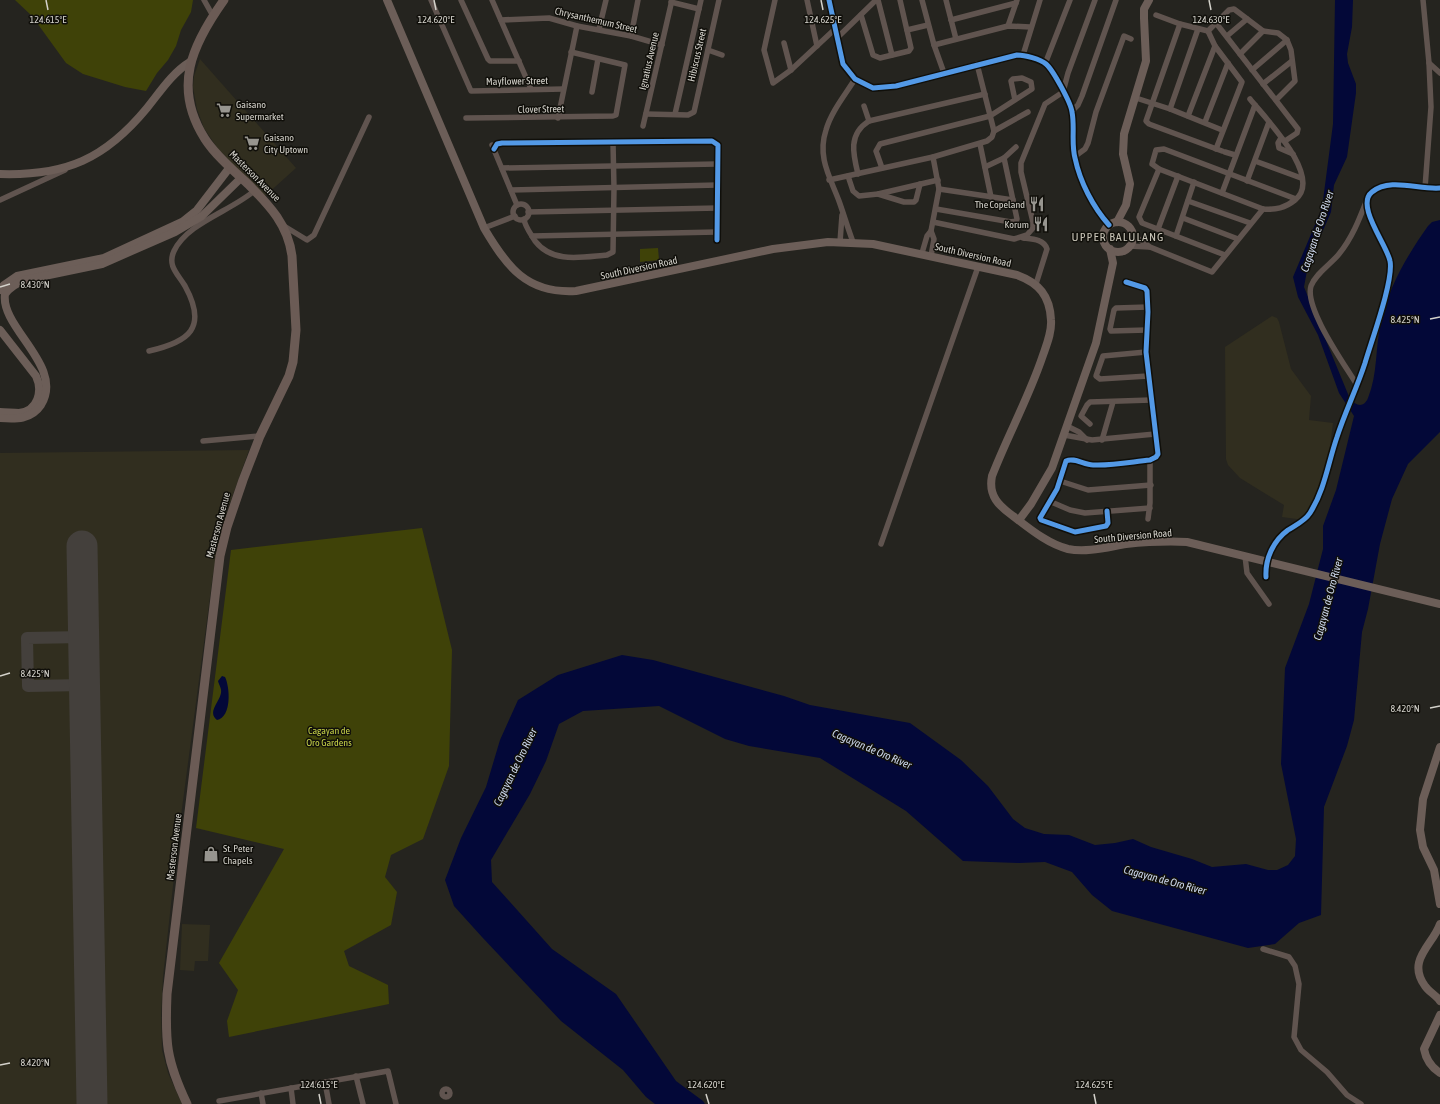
<svg xmlns="http://www.w3.org/2000/svg" width="1440" height="1104" font-family="'Asap Condensed',sans-serif">
<style>
.built{fill:#312e1f}
.green{fill:#3f4208}
.water{fill:#030838}
.lines{fill:none;stroke-linecap:round;stroke-linejoin:round}
.taxiway{stroke:#44403c;stroke-width:12}
.runway{stroke:#44403c;stroke-width:31}
.street{stroke:#60544f;stroke-width:5.5}
.secondary{stroke:#6c5e58;stroke-width:8}
.primary{stroke:#6b5b55;stroke-width:9}
.cycleway-casing{stroke:#100f0a;stroke-width:8}
.cycleway{stroke:#5399e6;stroke-width:5}
.ticks{fill:none;stroke:#d4d2cb;stroke-width:1.5}
.labels{text-anchor:middle;dominant-baseline:central;stroke-width:3;stroke-linejoin:round;paint-order:stroke}
.street-label{font-size:10px;fill:#d4d2cb;stroke:#100f0a}
.poi-label{font-size:10px;fill:#d4d2cb;stroke:#100f0a;text-anchor:start}
.park-label{font-size:10px;fill:#c5d047;stroke:#100f0a}
.water-label{font-size:11px;font-style:italic;fill:#ccd7ec;stroke:#100f0a}
.quarter-label{font-size:12px;letter-spacing:1px;fill:#c7c3b6;stroke:#100f0a}
.ticks-label{font-size:10px;text-anchor:middle;fill:#d4d2cb;stroke:#100f0a;stroke-width:3;stroke-linejoin:round;paint-order:stroke}
</style>
<rect width="100%" height="100%" fill="#25241f"/>
<g class="built">
<path d="M200,59L296,168L265,196L218,149L204,128L197,109L193,87L194,76Z"/>
<path d="M1272,316L1277,318L1279,322L1291,369L1311,396L1309,420L1333,423L1329,455L1322,485L1304,520L1282,517L1284,505L1240,478L1228,465L1226,459L1225,347Z"/>
<path d="M249,450L226,514L213,574L179,831L163,977L161,1015L162,1050L168,1073L182,1104H0V453Z"/>
<path d="M182,924L210,925L208,961H195L194,971L180,970Z"/>
</g>
<g class="green">
<path d="M15,0H193L191,12L181,30L176,46L168,60L157,73L146,91L125,87L83,74L66,63L32,16Z"/>
<path d="M658,248L659,260L640,262V249Z"/>
<path d="M422,528L452,650L449,766L423,839L391,855L385,877L397,892L391,925L344,951L349,966L388,985L389,1004L229,1037L227,1021L238,990L219,963L284,849L196,828L231,550Z"/>
</g>
<g class="water">
<path d="M1335,0H1353L1352,27L1347,54L1348,63L1356,84V93L1347,157L1334,185L1331,212L1308,265L1304,287L1350,399C1356,406 1364,408 1368,398C1378,374 1375,347 1381,322C1388,288 1408,254 1428,226L1432,222L1440,220V432L1408,464L1392,499L1380,544L1368,609L1362,632L1354,720L1347,746L1324,807L1321,915L1299,923L1275,944L1248,948L1112,911L1092,895L1072,872L1045,862L1019,863L963,861L906,811L820,758L749,746L725,739L659,706L583,711L559,724L546,761L530,794L491,860L492,882L552,949L616,994L676,1081L703,1101L705,1104H655L646,1097L623,1070L561,1021L482,937L454,906L445,880L461,838L486,787L500,740L518,700L558,675L622,655L653,660L784,696L810,705L910,723L961,760L988,786L1013,819L1025,828L1044,834L1069,835L1095,845L1115,843L1133,839L1151,847L1192,859L1212,867L1246,864L1268,870H1277L1288,865L1295,856L1296,839L1281,764L1285,668L1309,604L1323,549V526L1336,490L1354,416L1339,393L1318,335L1298,297L1293,277L1322,208L1333,124Z"/>
<path d="M222,676L225,677C230,687 232,717 217,720C207,712 219,703 221,693C222,689 219,685 218,681Z"/>
</g>
<g class="lines">
<path class="taxiway" d="M84,637L27,638L28,686L85,685"/>
<path class="runway" d="M82,546L92,1104"/>
<g class="street">
<path d="M204,0L213,16"/>
<path d="M431,0L471,91L563,89"/>
<path d="M461,0L488,59L490,61H519"/>
<path d="M492,0L531,89"/>
<path d="M775,0L764,50L773,83L791,70L835,29"/>
<path d="M807,0L817,46"/>
<path d="M829,0L843,64L855,79L873,88L896,86L1017,55C1025,55 1040,59 1046,64C1053,70 1071,103 1072,112C1075,127 1071,143 1075,158C1080,182 1093,207 1109,225"/>
<path d="M878,0L892,55"/>
<path d="M922,0L934,45L944,73"/>
<path d="M946,0L956,39"/>
<path d="M1423,0L1429,63L1440,73"/>
<path d="M671,2L699,9"/>
<path d="M861,15L873,55L880,58L909,51L911,48L900,0"/>
<path d="M1156,15L1180,24L1208,31"/>
<path d="M501,20L549,18L577,26L631,36L662,45"/>
<path d="M951,20L1016,3"/>
<path d="M1216,23L1298,129L1297,133L1285,141"/>
<path d="M1180,24L1146,121L1149,124L1222,151"/>
<path d="M1008,26L1017,0"/>
<path d="M599,29L606,0"/>
<path d="M907,30L928,25"/>
<path d="M1208,31L1229,10L1234,9L1263,31L1278,33L1287,40L1291,50L1295,81L1276,100"/>
<path d="M1208,31L1215,46L1242,82L1216,149"/>
<path d="M631,36L638,0"/>
<path d="M1227,36L1247,19"/>
<path d="M838,37L876,0"/>
<path d="M784,43L791,70"/>
<path d="M934,45L1008,26L1030,27"/>
<path d="M708,50L722,55"/>
<path d="M1240,54L1263,31"/>
<path d="M1023,55L1040,0"/>
<path d="M1045,64L1070,0"/>
<path d="M1252,70L1287,40"/>
<path d="M1263,84L1292,61"/>
<path d="M592,92L598,59"/>
<path d="M1136,98L1170,109L1222,130"/>
<path d="M1250,99C1265,118 1324,177 1295,200C1285,208 1276,210 1263,209L1159,169L1152,164L1156,150L1164,149L1296,199"/>
<path d="M864,106L869,121"/>
<path d="M1170,109L1198,29"/>
<path d="M1072,111L1078,105L1082,96L1116,0"/>
<path d="M646,114L688,115L694,112L719,0"/>
<path d="M675,114L701,0"/>
<path d="M1188,116L1215,46"/>
<path d="M466,118L613,116L616,115L625,65L571,52"/>
<path d="M558,118L577,26"/>
<path d="M1205,122L1228,63"/>
<path d="M643,126L672,0"/>
<path d="M994,131L1028,112"/>
<path d="M1281,138L1278,143L1279,148L1293,154"/>
<path d="M980,144L991,197"/>
<path d="M492,145L517,205"/>
<path d="M494,149L497,144L502,143L712,141L718,145L717,240"/>
<path d="M1225,152L1235,155"/>
<path d="M1074,157L1085,149L1088,143L1096,112L1124,36L1131,39"/>
<path d="M1255,161L1301,178"/>
<path d="M985,167L1004,158L1016,147"/>
<path d="M502,168L717,164"/>
<path d="M882,168L876,151L880,144L990,116L1032,89L1031,82L1022,78L1013,79L1011,81L1015,100"/>
<path d="M1159,169L1139,217L1142,223L1225,255"/>
<path d="M858,174C853,154 848,134 869,121L985,94"/>
<path d="M848,176L853,191L859,196L878,194L938,180"/>
<path d="M829,180L933,157L987,141L992,137L994,131L977,64"/>
<path d="M1247,181L1269,122"/>
<path d="M1425,188L1431,107L1429,63"/>
<path d="M939,189L1013,200"/>
<path d="M511,190L718,185"/>
<path d="M1222,193L1255,105"/>
<path d="M878,194L904,202H914L916,200L920,184"/>
<path d="M0,200L65,170"/>
<path d="M1188,201L1250,223"/>
<circle cx="521" cy="212" r="8"/>
<path d="M936,209L1011,222L1016,221L1017,219L1004,158"/>
<path d="M528,212L718,208"/>
<path d="M1183,218L1238,239"/>
<path d="M524,219C525,227 531,234 535,241C553,264 582,257 607,255L613,252L614,188L613,143"/>
<path d="M933,222L1014,239L1027,235L1033,228V222L1021,172V163L1045,104L1063,92L1068,73L1095,0"/>
<path d="M284,226L307,240L314,235L369,117"/>
<path d="M484,228L515,216"/>
<path d="M1158,229L1178,176"/>
<path d="M1133,235L1150,247L1212,272L1263,209"/>
<path d="M532,236L717,232"/>
<path d="M1176,236L1194,182"/>
<path d="M1023,238C1032,239 1044,239 1047,249L1036,284"/>
<path d="M840,242L842,215"/>
<path d="M853,242C848,229 844,215 839,201C830,177 817,157 826,130C831,112 845,95 855,79"/>
<path d="M1129,246L1149,247"/>
<path d="M922,253L927,236L931,231"/>
<path d="M931,256L934,239L931,231L939,189L933,157"/>
<path d="M1147,330L1111,331L1110,329L1114,310L1116,308L1148,307"/>
<path d="M149,351C189,342 208,328 185,286C178,274 167,266 174,251C187,223 231,211 254,191"/>
<path d="M1146,352L1103,356L1096,376L1100,379L1148,376"/>
<path d="M1357,385C1345,365 1304,308 1311,286C1316,273 1331,264 1339,254C1352,238 1359,220 1366,202"/>
<path d="M1090,424L1081,416L1087,405L1090,402L1151,400"/>
<path d="M1067,426L1079,432L1087,440"/>
<path d="M1064,435L1092,440L1155,434"/>
<path d="M1102,440L1113,402"/>
<path d="M203,441L260,436"/>
<path d="M1060,481L1088,490L1151,485"/>
<path d="M1049,501L1070,510L1085,513L1150,508"/>
<path d="M1107,511L1108,523L1106,526L1075,532L1041,520L1040,518L1057,489L1066,461C1074,457 1084,465 1093,465C1112,466 1131,462 1150,460L1156,457L1158,454L1146,352L1148,312L1147,291L1145,288L1126,282"/>
<path d="M1148,519L1150,503V460"/>
<path d="M881,544L978,267"/>
<path d="M1245,556L1247,573L1269,604"/>
<path d="M1266,577C1265,559 1273,541 1288,530C1296,525 1305,521 1310,513C1325,489 1328,463 1337,437C1345,412 1357,388 1365,363C1371,342 1394,280 1390,261C1387,245 1355,205 1372,192C1390,177 1419,190 1440,188"/>
<path d="M1263,949L1289,957L1295,966L1299,984L1294,1037L1301,1050L1327,1072L1347,1095L1361,1104"/>
<path d="M356,1076L363,1104"/>
<path d="M325,1082L329,1104"/>
<path d="M291,1088L293,1104"/>
<circle cx="446" cy="1093" r="4"/>
<path d="M261,1093L263,1104"/>
<path d="M219,1101L388,1071L396,1104"/>
</g>
<g class="secondary">
<path d="M387,0L484,228C507,267 527,294 576,291L773,249L828,242L873,244L1017,275C1039,283 1050,296 1051,320C1052,333 1046,346 1042,358C1028,399 1007,437 992,476C988,496 999,506 1013,516C1030,529 1048,544 1068,549C1086,553 1108,547 1126,544C1146,542 1167,541 1187,542L1440,604"/>
<path d="M0,174C66,176 105,159 147,108C160,92 172,73 190,62"/>
<path d="M1117,222L1126,205L1130,184L1123,154L1124,134L1146,61L1144,18V9L1149,0"/>
<circle cx="1118" cy="237" r="15"/>
<path d="M0,290L4,285L17,276L104,258L182,222L197,210L230,167"/>
<path d="M0,330L36,376C43,391 38,411 19,413C13,413 6,412 0,412"/>
<path d="M0,418C16,419 31,420 41,405C65,366 0,328 5,294C11,286 17,283 25,280L102,264L175,232L202,216L241,178"/>
<path d="M1019,520L1031,504L1052,468L1096,343L1113,263L1110,249"/>
<path d="M1440,747L1423,799L1420,830L1423,847L1434,870L1440,904"/>
<path d="M1440,924C1433,945 1406,960 1425,986C1429,992 1436,995 1440,1001"/>
<path d="M1440,1015L1424,1049C1426,1060 1431,1067 1440,1073"/>
</g>
<path class="primary" d="M187,1104C166,1060 165,1042 167,994L220,556L227,527L243,480L260,436L289,376L293,362L296,330L292,256C288,225 270,206 249,185C234,171 216,156 205,139C172,87 192,45 224,0"/>
<g class="cycleway-casing">
<g id="cycleway">
<path d="M829,0L843,64L855,79L873,88L896,86L1017,55C1025,55 1040,59 1046,64C1053,70 1071,103 1072,112C1075,127 1071,143 1075,158C1080,182 1093,207 1109,225"/>
<path d="M494,149L497,144L502,143L712,141L718,145L717,240"/>
<path d="M1107,511L1108,523L1106,526L1075,532L1041,520L1040,518L1057,489L1066,461C1074,457 1084,465 1093,465C1112,466 1131,462 1150,460L1156,457L1158,454L1146,352L1148,312L1147,291L1145,288L1126,282"/>
<path d="M1266,577C1265,559 1273,541 1288,530C1296,525 1305,521 1310,513C1325,489 1328,463 1337,437C1345,412 1357,388 1365,363C1371,342 1394,280 1390,261C1387,245 1355,205 1372,192C1390,177 1419,190 1440,188"/>
</g>
</g>
<use href="#cycleway" class="cycleway"/>
</g>
<path class="ticks" d="M46,0L48,10M434,0L436,10M821,0L823,10M1209,0L1211,10M0,287L10,284M1430,319L1440,317M0,676L10,673M1430,708L1440,706M0,1065L10,1063M319,1094L321,1104M706,1094L709,1104M1094,1094L1096,1104"/>
<defs>
<g id="supermarket-bare" transform="scale(1.2)"><path d="M-6-5.5h2.5l.6 2H6L4.5 2H-2.5L-4.4-4H-6ZM-1.5 3.2a1.3 1.3 0 1 0 .1 0ZM3 3.2a1.3 1.3 0 1 0 .1 0Z" fill="#97958f" stroke="#100f0a" stroke-width="2.5" paint-order="stroke"/></g>
<g id="restaurant-bare" transform="scale(1.2)"><path d="M-5-6h1v4h1v-4h1v4h1v-4h1v5L-1.5 .5V6h-2V.5L-5-1ZM5-6V6H3V1.5H1.5Q1.5-4 5-6Z" fill="#97958f" stroke="#100f0a" stroke-width="2.5" paint-order="stroke"/></g>
<g id="shop-bare" transform="scale(1.2)"><path d="M-5-2.5h2.3a2.7 3.5 0 0 1 5.4 0H5L5.5 6h-11ZM-1.5-2.5h3a1.5 2.3 0 0 0-3 0Z" fill="#97958f" stroke="#100f0a" stroke-width="2.5" paint-order="stroke"/></g>
</defs>
<g fill-rule="evenodd">
<use href="#supermarket-bare" x="224" y="110"/>
<use href="#supermarket-bare" x="252" y="143"/>
<use href="#restaurant-bare" x="1037" y="204"/>
<use href="#restaurant-bare" x="1041" y="224"/>
<use href="#shop-bare" x="211" y="854"/>
</g>
<g class="labels">
<g class="street-label">
<text transform="translate(596 20) rotate(13)">Chrysanthemum Street</text>
<text transform="translate(697 55) rotate(-77)">Hibiscus Street</text>
<text transform="translate(649 61) rotate(-77)">Ignatius Avenue</text>
<text transform="translate(517 81) rotate(-1)">Mayflower Street</text>
<text transform="translate(541 109) rotate(-1)">Clover Street</text>
<text transform="translate(255 176) rotate(45)">Masterson Avenue</text>
<text transform="translate(973 255) rotate(13)">South Diversion Road</text>
<text transform="translate(639 268) rotate(-12)">South Diversion Road</text>
<text transform="translate(218 525) rotate(-75)">Masterson Avenue</text>
<text transform="translate(1133 536) rotate(-5)">South Diversion Road</text>
<text transform="translate(174 847) rotate(-83)">Masterson Avenue</text>
</g>
<g class="poi-label">
<text x="236" y="104">Gaisano<tspan x="236" dy="12">Supermarket</tspan></text>
<text x="264" y="137">Gaisano<tspan x="264" dy="12">City Uptown</tspan></text>
<text x="1025" y="204" text-anchor="end">The Copeland</text>
<text x="1029" y="224" text-anchor="end">Korum</text>
<text x="223" y="848">St. Peter<tspan x="223" dy="12">Chapels</tspan></text>
</g>
<g class="park-label">
<text x="329" y="730">Cagayan de<tspan x="329" dy="12">Oro Gardens</tspan></text>
</g>
<g class="water-label">
<text transform="translate(1317 231) rotate(-72)">Cagayan de Oro River</text>
<text transform="translate(1328 599) rotate(-75)">Cagayan de Oro River</text>
<text transform="translate(872 749) rotate(23)">Cagayan de Oro River</text>
<text transform="translate(515 767) rotate(-64)">Cagayan de Oro River</text>
<text transform="translate(1165 880) rotate(15)">Cagayan de Oro River</text>
</g>
<g class="quarter-label">
<text x="1118" y="237">UPPER BALULANG</text>
</g>
</g>
<g class="ticks-label">
<text x="48" y="23">124.615°E</text>
<text x="436" y="23">124.620°E</text>
<text x="823" y="23">124.625°E</text>
<text x="1211" y="23">124.630°E</text>
<text x="35" y="288">8.430°N</text>
<text x="1405" y="323">8.425°N</text>
<text x="35" y="677">8.425°N</text>
<text x="1405" y="712">8.420°N</text>
<text x="35" y="1066">8.420°N</text>
<text x="319" y="1088">124.615°E</text>
<text x="706" y="1088">124.620°E</text>
<text x="1094" y="1088">124.625°E</text>
</g>
</svg>
